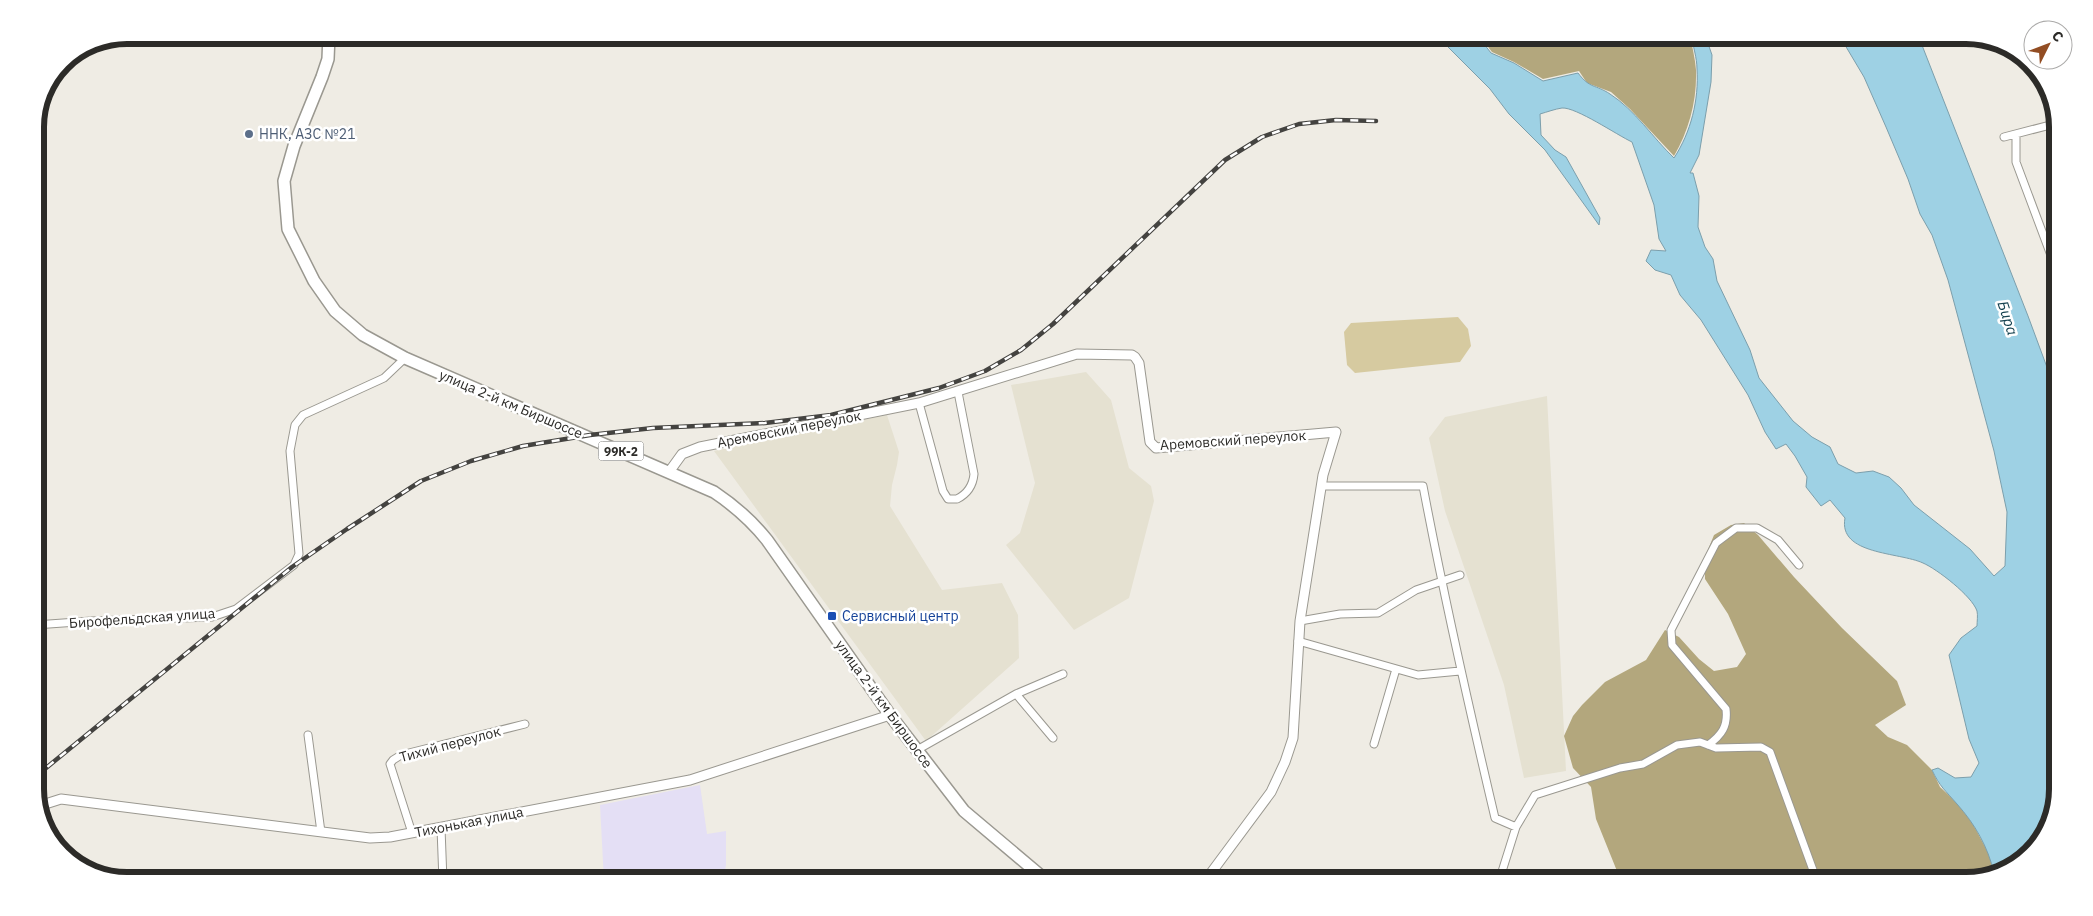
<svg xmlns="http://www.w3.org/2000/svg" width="2093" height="916" font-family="'IBM Plex Sans',sans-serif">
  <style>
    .built { fill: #e5e1d1 }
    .medical { fill: #e4dff5 }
    .green { fill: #d6caa0 }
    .forest { fill: #b3a77d }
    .water { fill: #9ed1e4; stroke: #7c9fac }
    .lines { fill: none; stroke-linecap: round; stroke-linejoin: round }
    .minor-casing { stroke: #9a9890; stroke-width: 9 }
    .tertiary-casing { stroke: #9a9890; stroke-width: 11 }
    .primary-casing { stroke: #9a9890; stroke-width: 14 }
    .minor { stroke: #fff; stroke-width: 7 }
    .tertiary { stroke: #fff; stroke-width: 9 }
    .primary { stroke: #fff; stroke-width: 11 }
    .rail-casing { stroke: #444340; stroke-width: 4.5 }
    .rail { stroke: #fff; stroke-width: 2.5; stroke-dasharray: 8; stroke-linecap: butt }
    .service-dot { fill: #5c6f8a; stroke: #fff; stroke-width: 2 }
    .transit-dot { fill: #1a4fb4; stroke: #fff; stroke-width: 2 }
    .labels { text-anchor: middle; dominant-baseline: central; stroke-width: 5; stroke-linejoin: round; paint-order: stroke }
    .shield { fill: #fff; stroke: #6b6b68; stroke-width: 1 }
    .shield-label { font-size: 12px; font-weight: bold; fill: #2c2b28 }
    .service-label { font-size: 14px; fill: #4e5e75; stroke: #fff; text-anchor: start }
    .street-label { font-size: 14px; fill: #2c2b28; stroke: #fff }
    .transit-label { font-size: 14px; fill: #164399; stroke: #fff; text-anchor: start }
    .water-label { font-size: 15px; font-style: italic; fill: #154250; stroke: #fff }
    .rim { fill: none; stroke: #2c2b28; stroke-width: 6 }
  </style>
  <rect width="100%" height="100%" fill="#efece4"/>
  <path class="built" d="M1086,372L1111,400L1129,468L1151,486L1154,501L1129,598L1074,630L1006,545L1020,533L1035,483L1011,385Z
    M1547,396L1566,771L1524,778L1504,685L1445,511L1429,438L1445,417Z
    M887,415L899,452L897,465L892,485L890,506L942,590L1002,583L1018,615L1019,658L926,741L714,451Z"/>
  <path class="medical" d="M700,785L707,834L726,831V865L723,881H604L600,805Z"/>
  <path class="green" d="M1458,317L1468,329L1471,346L1460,362L1355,373L1347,365L1344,332L1351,323Z"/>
  <path class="forest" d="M1479,35H1690C1692,46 1695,58 1696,70C1697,101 1689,130 1674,156L1630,109L1611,92L1587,83L1579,71L1543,79L1514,62L1492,52Z
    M1744,523L1758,535L1794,577L1842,628L1897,681L1906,705L1875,725L1888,737L1907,745L1932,770L1940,787L1958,804L1973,824L1990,856L1994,873L1967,881H1621L1596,819L1591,787L1573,768L1564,736L1573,716L1582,705L1605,682L1646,660L1665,630L1679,637L1699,659L1714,671L1737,667L1746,654L1728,614L1705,579V557L1714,535L1731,525Z"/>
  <path class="water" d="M1436,35H1477L1491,53L1514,63L1543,81L1578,73C1590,89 1595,84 1610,94C1635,110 1653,138 1674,158C1691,132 1699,100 1697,69C1697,58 1693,46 1691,35H1705L1712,55L1711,82L1699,155L1690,173H1693L1699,196L1698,227L1705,247L1713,259L1717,281L1750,350L1759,378L1793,421L1812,437L1830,447L1838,464L1856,473L1873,471L1889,477L1901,488L1914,505L1970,549L1994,576L2005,566L2007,512L1994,451L1948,280L1932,235L1920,214L1908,179L1886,127L1864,77L1839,35H1918L2028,316L2058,397V789L2051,824L2018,865L1994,873C1988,847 1975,824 1957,804C1945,790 1940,787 1932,770L1938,768L1955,778L1971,777L1979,763L1969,739L1949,655L1961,638L1977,626C1977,622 1978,615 1977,611C1972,596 1937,569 1923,563C1899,552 1838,555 1845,518L1830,500L1821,506L1806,487L1807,477L1795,456L1786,444L1776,449L1765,432L1748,395L1701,320L1680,295L1671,275L1655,270L1646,261L1651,250L1666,251L1659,239L1654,205L1632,142C1617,135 1576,107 1562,108C1555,109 1547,112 1540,114L1541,135L1555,150L1566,157L1600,218L1599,225L1545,150L1509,114L1490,89Z"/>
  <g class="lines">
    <g class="minor-casing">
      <path id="minor" d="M2016,134V162L2058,274
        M2004,137L2058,123
        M919,403L943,491L948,499H957C967,494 973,485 974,474L958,392
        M1321,486H1423C1444,597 1469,708 1495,818L1516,827
        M1300,621L1340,614L1378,613L1416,590L1460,575
        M35,625L91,621L212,617L236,609L294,565L299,554L290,451L295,425L303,415L384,378L405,358
        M1298,641L1418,675L1460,671
        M1016,694L1063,674
        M308,735L321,832
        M1374,744L1396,669
        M1708,745C1722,735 1728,726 1726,709L1672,645L1671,630L1716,543L1736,528H1757L1778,540L1799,565
        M917,750L1016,694L1053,738
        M441,828L443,881
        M412,833L390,764L393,760L401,755L525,724
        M1499,881L1516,827L1535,795L1620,768L1643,764L1677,745L1700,742L1716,748L1761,747L1770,752L1817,881"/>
    </g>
    <g class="tertiary-casing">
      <path id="tertiary" d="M669,472L682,454L700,447L919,403L1077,354L1132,355L1135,357L1139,363L1150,442L1156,448L1336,432L1323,475L1300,621L1293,738L1285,762L1271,792L1205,881
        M39,806L61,799L370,838L390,837L690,780L890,715"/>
    </g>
    <g class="primary-casing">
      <path id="primary" d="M329,35L328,59L322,77L294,146L284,181L288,229L314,281L335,311L363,335L405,358L714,492C735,506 751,520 767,540L890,715L964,811L1047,881"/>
    </g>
    <use href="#minor" class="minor"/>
    <use href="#tertiary" class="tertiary"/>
    <use href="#primary" class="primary"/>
    <g class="rail-casing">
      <path id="rail" d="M35,777L292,567L347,529L421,481L471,461L523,446L590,435L653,428L765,423L831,415L939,388L985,371L1021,350L1053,324L1225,160L1262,137L1299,124L1336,120L1376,121"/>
    </g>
    <use href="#rail" class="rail"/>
  </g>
  <circle class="service-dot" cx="249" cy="134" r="5"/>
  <rect class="transit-dot" x="827" y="611" width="10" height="10" rx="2.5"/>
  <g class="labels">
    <rect class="shield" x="598.5" y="441.5" width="45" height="19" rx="4"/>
    <g class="shield-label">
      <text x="621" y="451">99К-2</text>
    </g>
    <g class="service-label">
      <text x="259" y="134">ННК, АЗС №21</text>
    </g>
    <g class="street-label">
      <text transform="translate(511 404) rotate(23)">улица 2-й км Биршоссе</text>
      <text transform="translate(789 429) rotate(-11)">Аремовский переулок</text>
      <text transform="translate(1233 440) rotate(-4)">Аремовский переулок</text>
      <text transform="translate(142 618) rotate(-4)">Бирофельдская улица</text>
      <text transform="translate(884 704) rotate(54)">улица 2-й км Биршоссе</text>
      <text transform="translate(450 744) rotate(-15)">Тихий переулок</text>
      <text transform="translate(469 822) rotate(-11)">Тихонькая улица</text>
    </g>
    <g class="transit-label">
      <text x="842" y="616">Сервисный центр</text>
    </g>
    <g class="water-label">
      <text transform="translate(2008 318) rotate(72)">Бира</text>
    </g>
  </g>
  <path d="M0 0H2093V916H0ZM127 44H1966A83 83 0 0 1 2049 127V789A83 83 0 0 1 1966 872H127A83 83 0 0 1 44 789V127A83 83 0 0 1 127 44Z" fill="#fff" fill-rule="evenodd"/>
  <path class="rim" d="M127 44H1966A83 83 0 0 1 2049 127V789A83 83 0 0 1 1966 872H127A83 83 0 0 1 44 789V127A83 83 0 0 1 127 44Z"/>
  <g transform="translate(2048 45) rotate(48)"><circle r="24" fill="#ffffff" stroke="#abaaa9"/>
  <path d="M0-4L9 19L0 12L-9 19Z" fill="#924d23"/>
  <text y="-8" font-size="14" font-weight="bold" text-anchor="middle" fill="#2c2b28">С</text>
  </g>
</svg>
